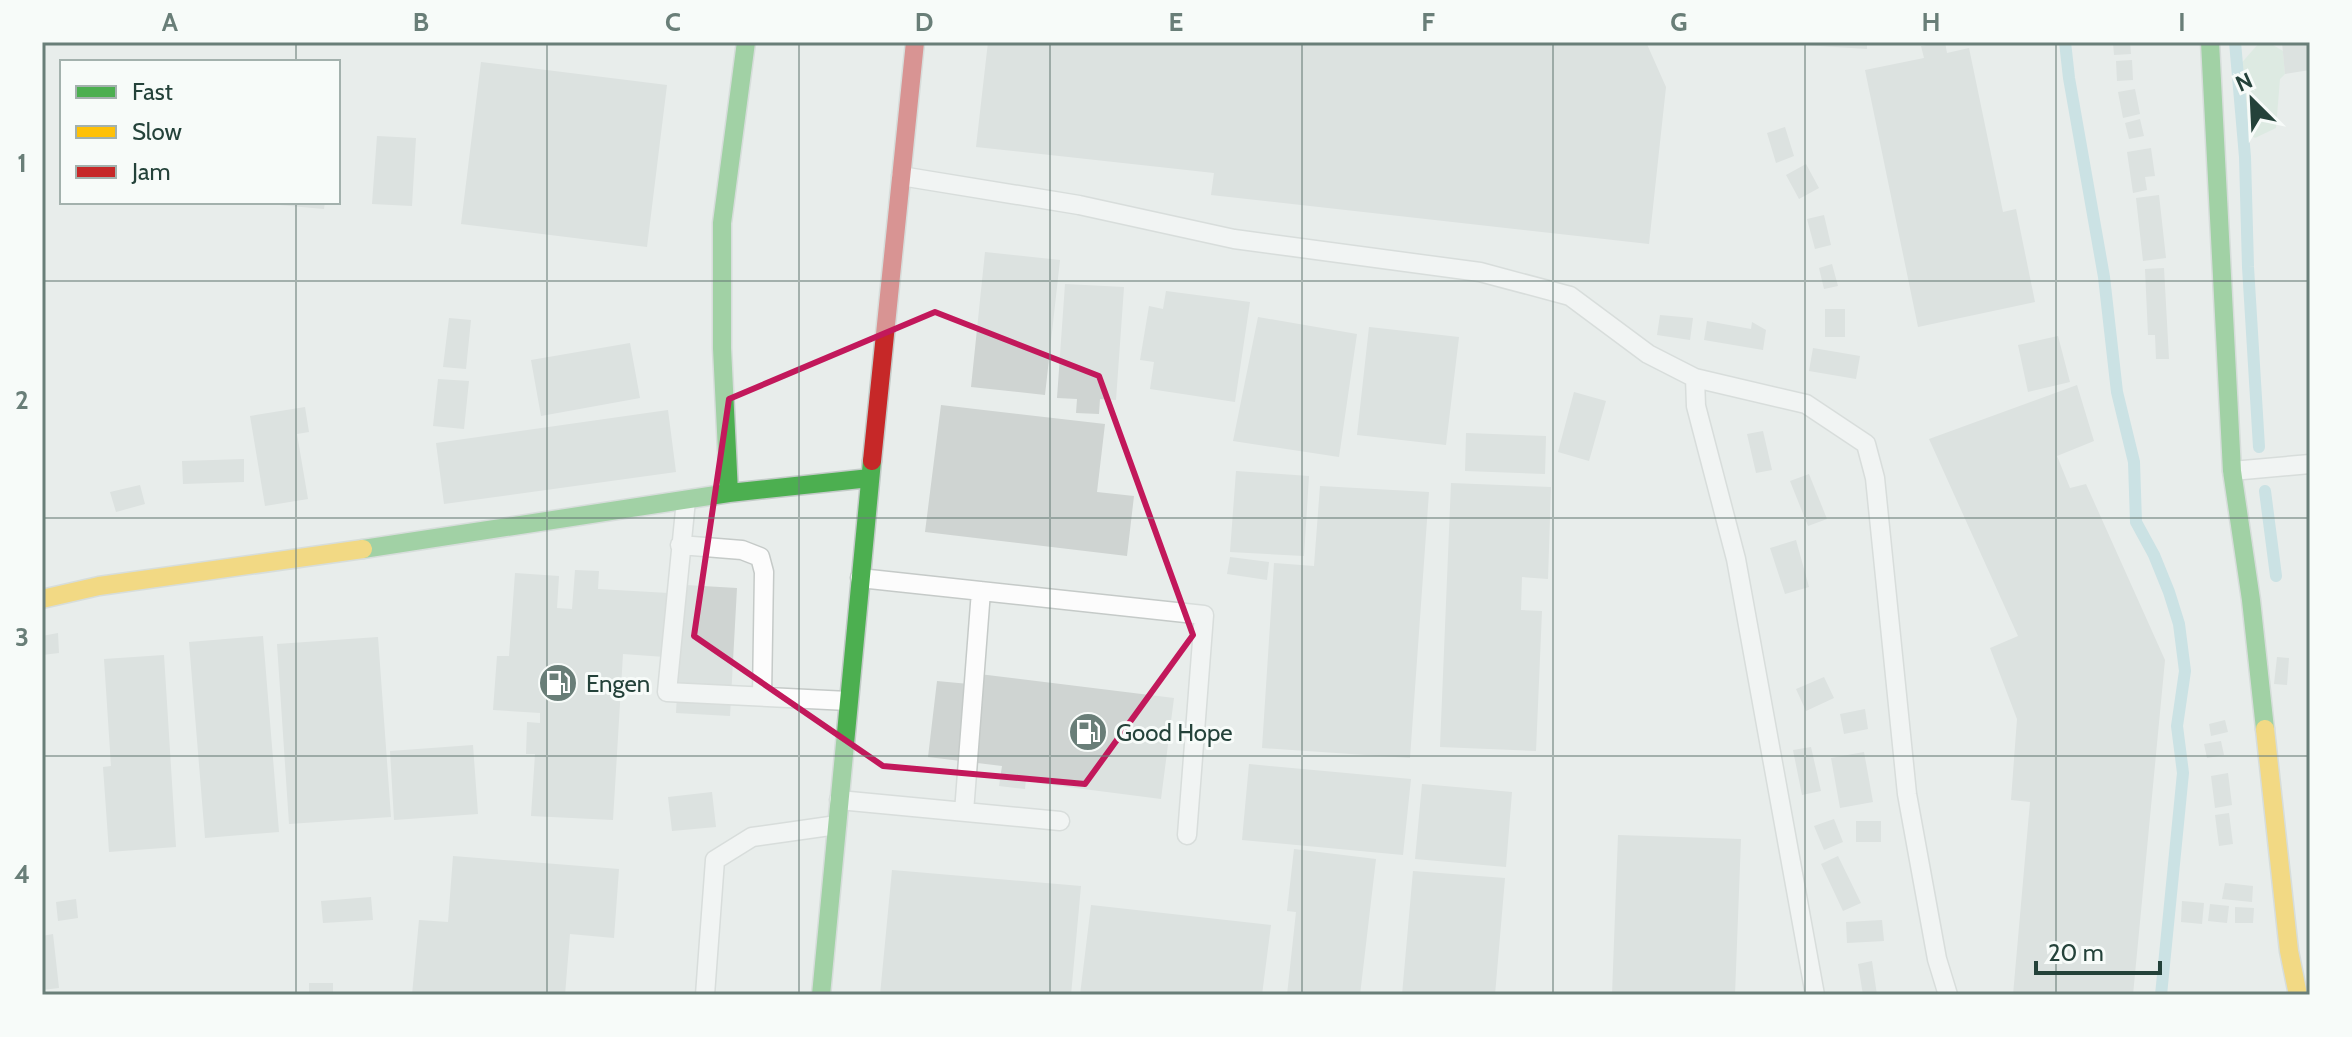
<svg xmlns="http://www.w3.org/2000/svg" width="2352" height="1037" font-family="Cabin,sans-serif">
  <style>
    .green { fill: #d1e6d8 }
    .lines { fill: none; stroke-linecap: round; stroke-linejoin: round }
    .stream { stroke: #a9d4db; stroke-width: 12 }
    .building { fill: #cfd4d2 }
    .lane-casing { stroke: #c5cac8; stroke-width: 21 }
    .fast-casing { stroke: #c3cbc8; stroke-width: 21 }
    .slow-casing { stroke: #c3cbc8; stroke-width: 21 }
    .jam-casing { stroke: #c3cbc8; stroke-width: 21 }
    .lane { stroke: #fcfcfc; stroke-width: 18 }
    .fast { stroke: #4caf50; stroke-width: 18 }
    .slow { stroke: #ffc107; stroke-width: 18 }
    .jam { stroke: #c62828; stroke-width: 18 }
    .marked { fill: none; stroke: #c2185b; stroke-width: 6; stroke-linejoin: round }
    .grid { fill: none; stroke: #697e78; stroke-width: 2; stroke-opacity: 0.55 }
    .labels { text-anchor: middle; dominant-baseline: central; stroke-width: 6; stroke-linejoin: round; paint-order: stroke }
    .poi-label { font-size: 24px; fill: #24423a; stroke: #f7fbf9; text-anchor: start }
    .neatline { fill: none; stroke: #697e78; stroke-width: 3 }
    .grid-label { font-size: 26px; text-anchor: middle; font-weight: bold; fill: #697e78 }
  </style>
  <rect width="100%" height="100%" fill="#e8edeb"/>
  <path class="green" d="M2260,42H2268L2283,51L2285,74L2280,79L2276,128L2255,138L2243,130L2237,68Z"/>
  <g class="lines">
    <path class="stream" d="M2065,42L2069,78L2104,277L2117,392L2134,462L2136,522L2154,555L2169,592L2179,624L2185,671L2177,726L2183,773L2161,995
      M2235,42L2245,157L2248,267L2259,447
      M2265,491L2276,576"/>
  </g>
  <path class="building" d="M988,42H1646L1666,87L1649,244L1211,195L1214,173L976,147Z
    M1789,42H1867V49L1789,44Z
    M1945,42L1947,53L1969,48L2003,212L2016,209L2035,302L1918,327L1865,70L1924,58L1921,46Z
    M2113,42H2130L2131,54L2114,55Z
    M2282,42H2310V70L2285,74Z
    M2132,60L2133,80L2117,81L2116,61Z
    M481,62L667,85L647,247L461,224Z
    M2135,89L2140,114L2123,118L2118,92Z
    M2140,119L2144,136L2129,139L2125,123Z
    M1785,127L1794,156L1776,163L1767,133Z
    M377,136L416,138L412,206L372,204Z
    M2151,148L2155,176L2145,177L2147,190L2133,193L2127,152Z
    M1806,164L1819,188L1799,199L1786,175Z
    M2159,195L2166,258L2143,261L2136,198Z
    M269,202H325L324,209L268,204Z
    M1824,215L1831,245L1815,249L1807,219Z
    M985,252L1060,260L1045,395L971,387Z
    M1832,264L1838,286L1824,289L1819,268Z
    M2164,268L2169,359H2156L2155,335H2148L2145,269Z
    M1065,284L1124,287L1116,400L1100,399L1099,414L1076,413L1077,399L1057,398Z
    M1166,291L1250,302L1235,402L1150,389L1154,362L1140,360L1149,306L1163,309Z
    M1825,309H1845V337H1825Z
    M1660,315L1693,318L1690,340L1657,335Z
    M1258,317L1357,334L1339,457L1233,441Z
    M449,318L471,320L466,369L443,367Z
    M1707,321L1751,329L1752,322L1766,330L1763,350L1704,340Z
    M1369,327L1459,337L1446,445L1357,435Z
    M2058,336L2070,382L2028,392L2018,345Z
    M630,343L640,398L541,416L531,360Z
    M1813,348L1860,356L1856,379L1809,371Z
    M438,379L469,381L464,429L433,426Z
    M2077,385L2094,441L2057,456L2070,488L2086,484L2165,660L2133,995H2013L2030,802L2011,800L2017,719L1990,648L2018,636L1929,439Z
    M1574,392L1606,401L1589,461L1558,452Z
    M941,405L1105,424L1097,492L1134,496L1127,556L925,532Z
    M305,407L309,432L297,434L308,499L265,506L250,416Z
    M668,410L676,472L444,504L436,443Z
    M1763,431L1772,470L1756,473L1747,434Z
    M1466,433L1546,436L1545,474L1465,471Z
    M244,459V482L183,484L182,461Z
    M1236,471L1309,476L1304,556L1230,552Z
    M1809,474L1827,519L1808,526L1790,481Z
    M1451,483L1551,487L1548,579L1522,577L1521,610L1542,611L1536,751L1440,747Z
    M140,485L145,504L116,512L110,492Z
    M1320,486L1429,492L1410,758L1262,748L1274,563L1314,566Z
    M1796,540L1809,587L1785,594L1770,548Z
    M1230,557L1269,562L1267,580L1227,574Z
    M575,570L599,571L598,589L686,594V585L737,588L730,716L676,713L679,658L623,654L613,820L531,816L535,754H526L527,722L540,723V713L493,710L497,656H509L515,573L559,576L557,608L572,609Z
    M58,633L59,653L42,655V636Z
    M263,636L279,832L205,838L189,642Z
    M378,637L391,817L289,824L277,644Z
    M164,655L176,847L109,852L103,767L111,766L104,659Z
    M2277,657L2289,658L2287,685L2274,684Z
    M971,673L1174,698L1161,799L1037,783V780L1026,779L1025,789L999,786L1002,766L928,757L937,681L969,684Z
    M1824,677L1834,698L1806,711L1796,689Z
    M1865,709L1868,729L1844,734L1840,714Z
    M2225,720L2228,732L2211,736L2209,724Z
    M2221,741L2224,755L2207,758L2204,744Z
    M473,745L478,814L394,820L390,751Z
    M1811,747L1821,791L1802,795L1793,750Z
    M1864,752L1873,802L1840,808L1831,758Z
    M1249,764L1411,779L1403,855L1242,840Z
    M2228,773L2232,805L2215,808L2211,776Z
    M1422,784L1512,792L1506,867L1415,859Z
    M712,792L716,827L672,831L668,797Z
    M2229,813L2233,844L2219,846L2215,815Z
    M1834,819L1843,842L1824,850L1814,826Z
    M1856,821H1881V842H1856Z
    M1618,835L1741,839L1735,995H1612Z
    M1294,849L1376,859L1360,995H1287L1296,912L1287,911Z
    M453,856L619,869L614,938L570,934L565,995H412L419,920L448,922Z
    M1838,856L1861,903L1843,911L1821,864Z
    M892,870L1081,886L1071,995H880Z
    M1413,871L1505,878L1495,995H1402Z
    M2225,883L2253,886L2252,902L2222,899Z
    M371,897L373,920L323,923L321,901Z
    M76,899L78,918L58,921L56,902Z
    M2182,901L2204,903L2202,924L2181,922Z
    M2210,904L2229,906L2227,923L2208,921Z
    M1091,905L1271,925L1262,995H1080Z
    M2235,907L2254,908L2253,923H2235Z
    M1882,920L1884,941L1847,943L1846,922Z
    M53,934L59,988L42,990V936Z
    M1872,961L1877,995H1863L1858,964Z
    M309,983H333V995H309Z"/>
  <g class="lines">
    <g class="lane-casing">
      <path id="lane" d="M901,176L1079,205L1234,239L1480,272L1570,296L1648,354L1695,378L1806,404L1866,444L1875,478L1907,794L1937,959L1948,995
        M1695,378L1696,406L1736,559L1815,995
        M2232,471L2310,464
        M686,500L667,692L848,701
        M680,545L742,550L760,557L764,572L762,696
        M860,578L1204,615L1187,835
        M839,800L1060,821
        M964,812L981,591
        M705,995L715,860L752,837L837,825"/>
    </g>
    <g class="fast-casing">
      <path id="fast" d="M2210,42L2232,471L2251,600L2265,729
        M729,493L722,348V223L746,42
        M363,549L729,493L870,478
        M821,995L872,461"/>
    </g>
    <g class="slow-casing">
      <path id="slow" d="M42,599L99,586L363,549
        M2265,729L2289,951L2298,995"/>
    </g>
    <g class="jam-casing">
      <path id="jam" d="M872,461L915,42"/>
    </g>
    <use href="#lane" class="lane"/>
    <use href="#fast" class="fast"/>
    <use href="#slow" class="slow"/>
    <use href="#jam" class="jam"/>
  </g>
  <path d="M0 0H2352V1037H0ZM935,312L1099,376L1193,635L1085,784L883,766L694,636L729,399Z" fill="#e8edeb" fill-opacity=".55" fill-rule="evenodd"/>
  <path class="marked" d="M935,312L1099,376L1193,635L1085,784L883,766L694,636L729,399Z"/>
  <path class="grid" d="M296,42V62M547,42V995M799,42V995M1050,42V995M1302,42V995M1553,42V995M1805,42V995M2056,42V995M296,202V995M42,281H2310M42,518H2310M42,756H2310"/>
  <defs>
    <g id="fuel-disc" transform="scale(2)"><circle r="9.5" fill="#697e78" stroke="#f7fbf9"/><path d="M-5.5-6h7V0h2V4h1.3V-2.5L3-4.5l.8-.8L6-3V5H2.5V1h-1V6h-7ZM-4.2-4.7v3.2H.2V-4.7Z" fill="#fff"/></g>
  </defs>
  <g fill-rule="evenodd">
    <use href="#fuel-disc" x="558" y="683"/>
    <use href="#fuel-disc" x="1088" y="732"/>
  </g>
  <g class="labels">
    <g class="poi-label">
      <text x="586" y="683">Engen</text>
      <text x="1116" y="732">Good Hope</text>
    </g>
  </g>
  <rect width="2352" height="1037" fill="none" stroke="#f7fbf9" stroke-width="88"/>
  <rect x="60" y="60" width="280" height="144" fill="#f7fbf9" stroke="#a3b1ad" stroke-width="2"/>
  <rect x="76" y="86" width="40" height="12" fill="#4caf50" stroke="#a3b1ad" stroke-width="2"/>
  <text x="132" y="100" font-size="24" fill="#24423a">Fast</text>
  <rect x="76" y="126" width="40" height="12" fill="#ffc107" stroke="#a3b1ad" stroke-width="2"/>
  <text x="132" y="140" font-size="24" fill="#24423a">Slow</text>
  <rect x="76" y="166" width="40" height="12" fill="#c62828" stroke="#a3b1ad" stroke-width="2"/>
  <text x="132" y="180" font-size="24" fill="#24423a">Jam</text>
  <g transform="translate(2252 100) rotate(336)" stroke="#f7fbf9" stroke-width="6" paint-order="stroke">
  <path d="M0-6L14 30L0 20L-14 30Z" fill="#24423a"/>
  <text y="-12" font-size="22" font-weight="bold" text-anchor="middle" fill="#24423a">N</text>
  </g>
  <path d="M2036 961v12h124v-12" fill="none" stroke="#24423a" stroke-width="4"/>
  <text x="2048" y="961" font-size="24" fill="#24423a" stroke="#f7fbf9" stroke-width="6" paint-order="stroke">20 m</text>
  <rect x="44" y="44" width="2264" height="949" class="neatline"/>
  <g class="grid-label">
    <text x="170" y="31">A</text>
    <text x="421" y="31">B</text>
    <text x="673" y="31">C</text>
    <text x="924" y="31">D</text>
    <text x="1176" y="31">E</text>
    <text x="1428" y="31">F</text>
    <text x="1679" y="31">G</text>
    <text x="1931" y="31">H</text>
    <text x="2182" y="31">I</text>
    <text x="22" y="172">1</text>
    <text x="22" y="409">2</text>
    <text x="22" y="646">3</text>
    <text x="22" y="883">4</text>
  </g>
</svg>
